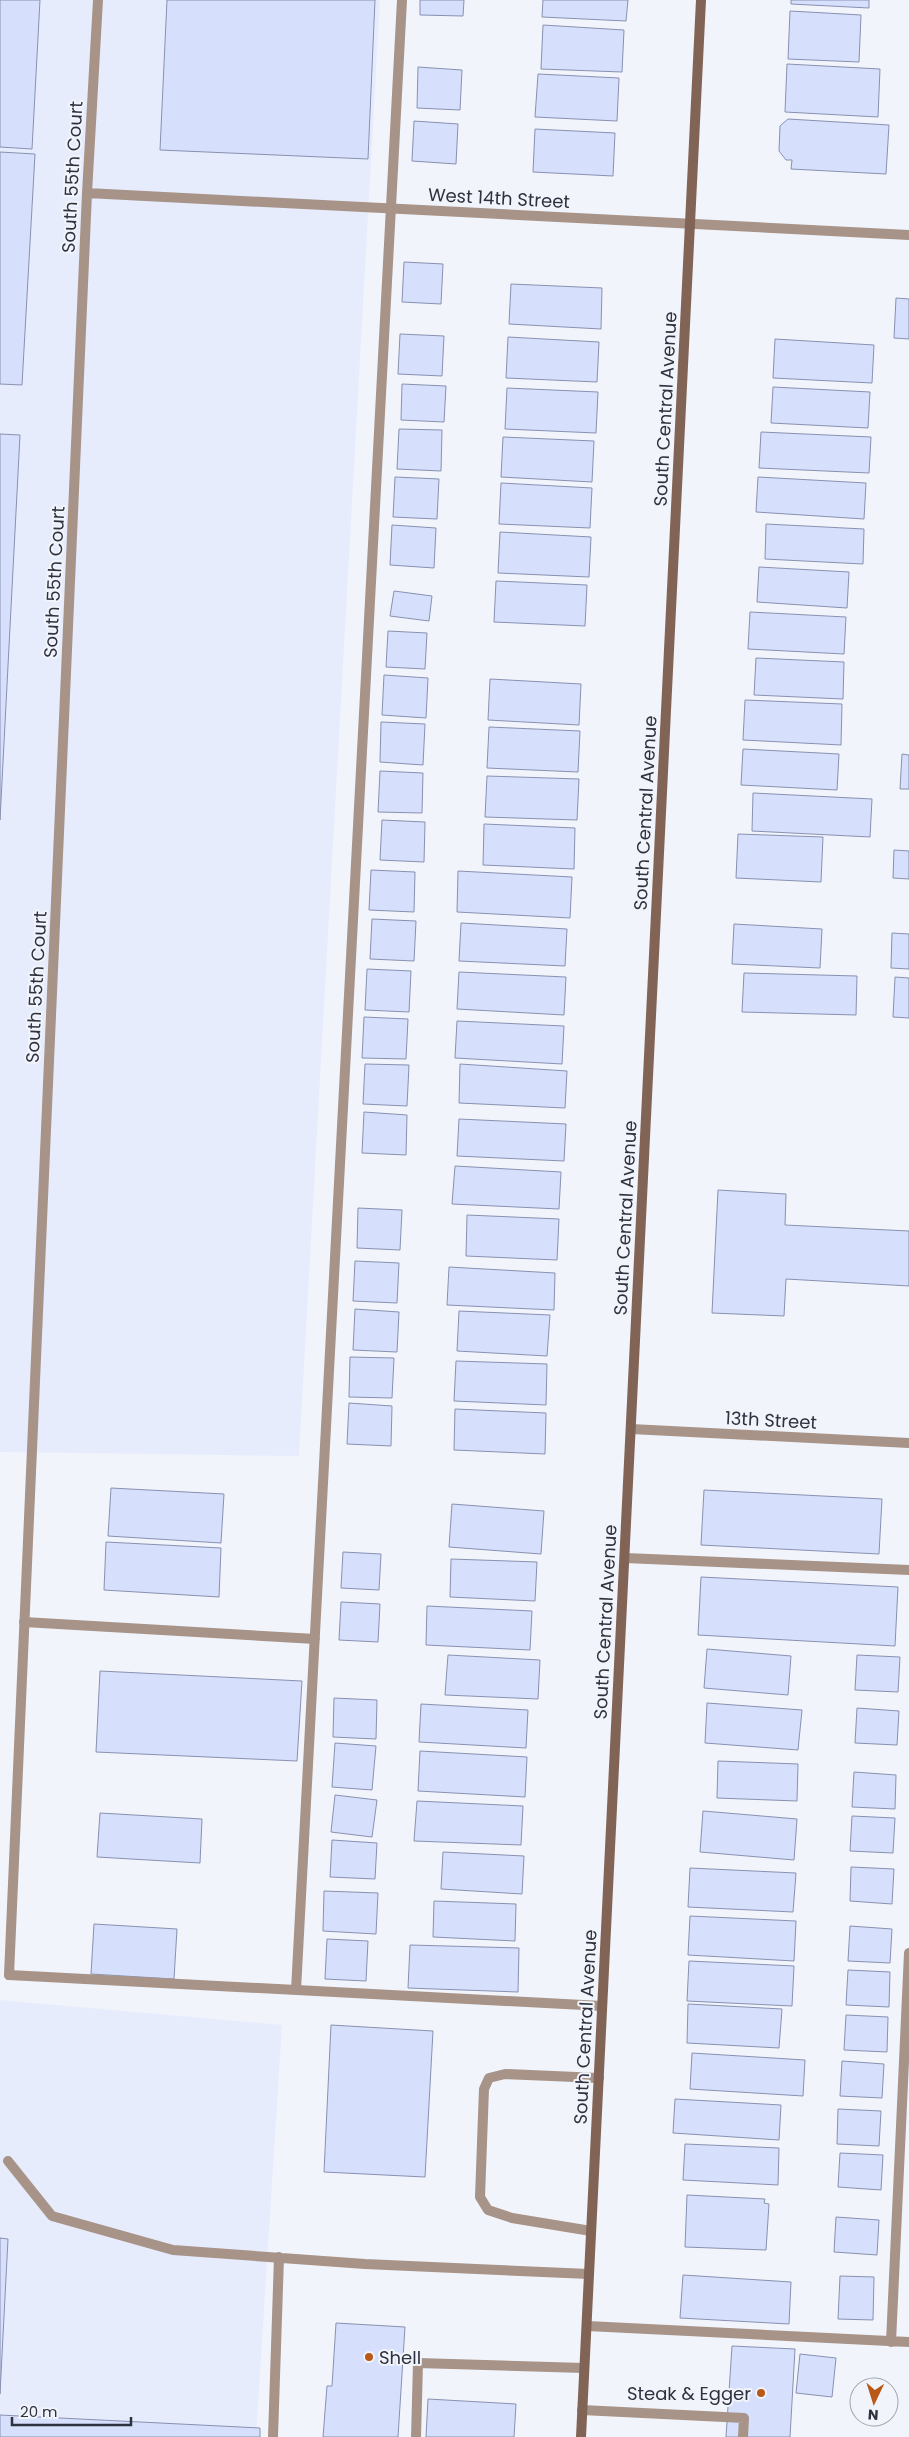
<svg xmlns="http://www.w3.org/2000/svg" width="909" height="2437" font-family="Poppins,sans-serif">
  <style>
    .built { fill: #e7ecfd }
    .building { fill: #d6dffb; stroke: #8891b1 }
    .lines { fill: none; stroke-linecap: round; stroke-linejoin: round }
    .lane { stroke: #a79388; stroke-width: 10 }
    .street { stroke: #a79388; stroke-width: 10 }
    .secondary { stroke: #816455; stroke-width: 10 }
    .poi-dot { fill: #b95918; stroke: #f2f4fb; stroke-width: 2 }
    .labels { text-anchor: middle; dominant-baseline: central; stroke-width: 4; stroke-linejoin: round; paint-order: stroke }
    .street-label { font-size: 18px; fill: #2e323f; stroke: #f2f4fb }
    .poi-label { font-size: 18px; fill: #2e323f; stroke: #f2f4fb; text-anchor: start }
  </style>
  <rect width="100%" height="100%" fill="#f2f4fb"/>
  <path class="built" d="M0,0H380L299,1456L0,1452Z
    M0,2000L282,2025L256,2437H0Z"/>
  <path class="building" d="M0,0H40L32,149L0,147Z
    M167,0H375L368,159L160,150Z
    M420,0H464L463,16L420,15Z
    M543,0H628L626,21L542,17Z
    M791,0H869V8L791,4Z
    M790,11L861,15L859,62L788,59Z
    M543,25L624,30L622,72L541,69Z
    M787,64L880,69L878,117L785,112Z
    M418,67L462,70L460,110L417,108Z
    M538,74L619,78L617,121L535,117Z
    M788,119L889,125L886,174L791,169L792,160H786L779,151L780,126Z
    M414,121L458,124L456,164L412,161Z
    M535,129L615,133L613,176L533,172Z
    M0,152L35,154L22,385L0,384Z
    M404,262L443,264L441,304L402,302Z
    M511,284L602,288L601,329L509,324Z
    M896,298L909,299V339L894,338Z
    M400,334L444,336L442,376L398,374Z
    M508,337L599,342L597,382L506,378Z
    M775,339L874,345L872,383L773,378Z
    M402,384L446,386L444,422L401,420Z
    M773,387L870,392L868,428L771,423Z
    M507,388L598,392L596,433L505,429Z
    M399,429L442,430L441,471L397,469Z
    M761,432L871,437L869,473L759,468Z
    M0,434L20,435L0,820Z
    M503,437L594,441L592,482L501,477Z
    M395,477L439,479L437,519L393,517Z
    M758,477L866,483L864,519L756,512Z
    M501,483L592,488L590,528L499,524Z
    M766,524L864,529L863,564L765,559Z
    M392,525L436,528L434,568L390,565Z
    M500,532L591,537L589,577L498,573Z
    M759,567L849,572L847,608L757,602Z
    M496,581L587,585L585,626L494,622Z
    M394,591L432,596L429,621L390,616Z
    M750,612L846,617L844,654L748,649Z
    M388,631L427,633L425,669L386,667Z
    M756,658L844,662L843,699L754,695Z
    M384,675L428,678L426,718L382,715Z
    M490,679L581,684L579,725L488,720Z
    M745,700L842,704L841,745L743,740Z
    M381,722L425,724L423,765L380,762Z
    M489,727L580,731L578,772L487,768Z
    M743,749L839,754L837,790L741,785Z
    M902,754L909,755V789H900Z
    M380,771L423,773L422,813L378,812Z
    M487,776L579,779L577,820L485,817Z
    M753,793L872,799L870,837L752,831Z
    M382,820L425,822L424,862L380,860Z
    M484,824L575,828L574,869L483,865Z
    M738,834L823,837L821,882L736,878Z
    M894,850L909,851V879L893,878Z
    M371,870L415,872L414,912L369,910Z
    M458,871L572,877L570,918L457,912Z
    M372,919L416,921L414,961L370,959Z
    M461,923L567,929L565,966L459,961Z
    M734,924L822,929L820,968L732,964Z
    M892,933L909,934V969L891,968Z
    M367,969L411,971L409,1012L365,1010Z
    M459,972L566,977L564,1015L457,1009Z
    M744,973L857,976L856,1015L742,1012Z
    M895,977L909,978V1018L893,1017Z
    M364,1017L408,1019L406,1059L362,1058Z
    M457,1021L564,1026L562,1064L455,1058Z
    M365,1064L409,1065L407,1106L363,1104Z
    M460,1064L567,1071L565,1108L459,1103Z
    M364,1112L407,1115L406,1155L362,1153Z
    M459,1119L566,1124L564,1161L457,1156Z
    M455,1166L561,1172L559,1209L452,1204Z
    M718,1190L786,1194L785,1225L909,1231V1286L786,1279L784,1316L712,1313Z
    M358,1208L402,1210L400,1250L357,1248Z
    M467,1215L559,1219L557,1260L466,1256Z
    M355,1261L399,1263L397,1303L353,1301Z
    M449,1267L555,1273L554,1310L447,1305Z
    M355,1309L399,1312L397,1352L353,1350Z
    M459,1311L550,1315L547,1356L457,1351Z
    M350,1357L394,1358L392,1398L349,1397Z
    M456,1361L547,1364L546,1405L454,1401Z
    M349,1403L392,1406L391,1446L347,1444Z
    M455,1409L546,1413L545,1454L454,1450Z
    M111,1488L224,1494L221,1543L108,1536Z
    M704,1490L882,1499L879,1554L701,1545Z
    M452,1504L544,1511L541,1554L449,1547Z
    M106,1542L221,1548L219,1597L104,1590Z
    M343,1552L381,1554L379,1590L341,1588Z
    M451,1559L537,1562L535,1601L450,1597Z
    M701,1577L898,1587L895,1646L698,1635Z
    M341,1602L380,1604L378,1642L339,1640Z
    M427,1606L532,1611L530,1650L426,1645Z
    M707,1649L791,1656L788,1695L704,1688Z
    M448,1655L540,1660L538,1699L445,1695Z
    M857,1655L900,1657L898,1692L855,1690Z
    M100,1671L302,1681L297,1761L96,1752Z
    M334,1698L377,1700L376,1739L333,1737Z
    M707,1703L802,1710L798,1750L705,1743Z
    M421,1704L528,1710L526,1748L419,1742Z
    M857,1708L899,1711L897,1745L855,1743Z
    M335,1743L376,1746L372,1790L332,1787Z
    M420,1751L527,1757L525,1797L418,1791Z
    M718,1761L798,1764L797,1801L717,1798Z
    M854,1772L896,1775L895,1809L852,1807Z
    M335,1795L377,1800L372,1837L331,1832Z
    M417,1801L523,1806L521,1845L414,1841Z
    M703,1811L797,1819L794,1860L700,1852Z
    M100,1813L202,1819L200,1863L97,1857Z
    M852,1816L895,1818L893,1853L850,1851Z
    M332,1840L377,1843L375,1879L330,1877Z
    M443,1852L524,1856L522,1894L441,1889Z
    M851,1867L894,1869L892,1904L850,1901Z
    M690,1868L796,1873L793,1912L688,1907Z
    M324,1891L378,1893L376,1934L323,1931Z
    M434,1901L516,1904L515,1941L433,1937Z
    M690,1916L796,1921L794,1961L688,1955Z
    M94,1924L177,1929L174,1979L91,1974Z
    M850,1926L892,1929L890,1963L848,1961Z
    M327,1939L368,1941L366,1981L325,1979Z
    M410,1945L519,1948L518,1992L408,1988Z
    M689,1961L794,1966L792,2006L687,2001Z
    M848,1970L890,1972L889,2007L846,2005Z
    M688,2004L782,2009L779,2048L687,2043Z
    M846,2015L888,2017L887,2052L844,2050Z
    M331,2025L433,2031L425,2177L324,2172Z
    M692,2053L805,2060L803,2096L690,2089Z
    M842,2061L884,2064L882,2098L840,2096Z
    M675,2099L781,2105L779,2140L673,2133Z
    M838,2109L881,2111L879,2146L837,2144Z
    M685,2144L779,2148L778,2185L683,2180Z
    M840,2153L883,2155L881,2190L838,2187Z
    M687,2195L765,2199L764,2203L769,2204L766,2250L685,2247Z
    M836,2217L879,2220L877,2255L834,2252Z
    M0,2238L8,2239L0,2394Z
    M683,2275L791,2282L789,2324L680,2318Z
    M840,2276L874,2277L873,2320L838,2319Z
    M336,2323L405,2327L398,2437H323L327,2386H332Z
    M732,2346L795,2349L790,2437H726Z
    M800,2354L836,2358L832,2397L796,2393Z
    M428,2399L516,2404L514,2437H426Z
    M0,2415L260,2428V2437H0Z"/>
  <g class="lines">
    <path class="lane" d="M625,1558L909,1570
      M24,1622L315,1639
      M9,1975L602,2006
      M296,1990L402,0
      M8,2161L52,2216L173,2250L365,2264L589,2274
      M591,2231L512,2218L488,2210L480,2197L484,2089L489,2078L505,2074L599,2078
      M587,2326L909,2342
      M891,2342L909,1953
      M582,2410L744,2418L743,2437
      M273,2437L279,2257
      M416,2437L418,2363L584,2368"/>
    <path class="street" d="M87,193L909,235
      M631,1429L909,1443
      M9,1975L87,193L98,0"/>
    <path class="secondary" d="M581,2437L701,0"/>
  </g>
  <g class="poi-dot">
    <circle cx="369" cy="2357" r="5"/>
    <circle cx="761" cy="2393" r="5"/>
  </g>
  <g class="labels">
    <g class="street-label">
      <text transform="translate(72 177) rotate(-87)">South 55th Court</text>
      <text transform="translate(499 198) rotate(3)">West 14th Street</text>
      <text transform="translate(665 409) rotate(-87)">South Central Avenue</text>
      <text transform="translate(54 582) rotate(-87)">South 55th Court</text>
      <text transform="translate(645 813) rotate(-87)">South Central Avenue</text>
      <text transform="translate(36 987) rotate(-87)">South 55th Court</text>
      <text transform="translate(625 1218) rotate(-87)">South Central Avenue</text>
      <text transform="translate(771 1420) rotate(3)">13th Street</text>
      <text transform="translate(605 1622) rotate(-87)">South Central Avenue</text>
      <text transform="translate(585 2027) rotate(-87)">South Central Avenue</text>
    </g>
    <g class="poi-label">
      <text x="379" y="2357">Shell</text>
      <text x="751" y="2393" text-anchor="end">Steak &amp; Egger</text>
    </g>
  </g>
  <g transform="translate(874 2402) rotate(184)"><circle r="24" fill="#f2f4fb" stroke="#a4a6b0"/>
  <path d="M0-4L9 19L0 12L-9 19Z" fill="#b95918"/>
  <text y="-8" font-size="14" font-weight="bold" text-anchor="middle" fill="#2e323f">N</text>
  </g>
  <path d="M12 2417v8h119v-8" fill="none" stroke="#2e323f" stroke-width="2.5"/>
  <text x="20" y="2417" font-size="15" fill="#2e323f" stroke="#f2f4fb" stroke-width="4" paint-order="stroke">20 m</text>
</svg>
